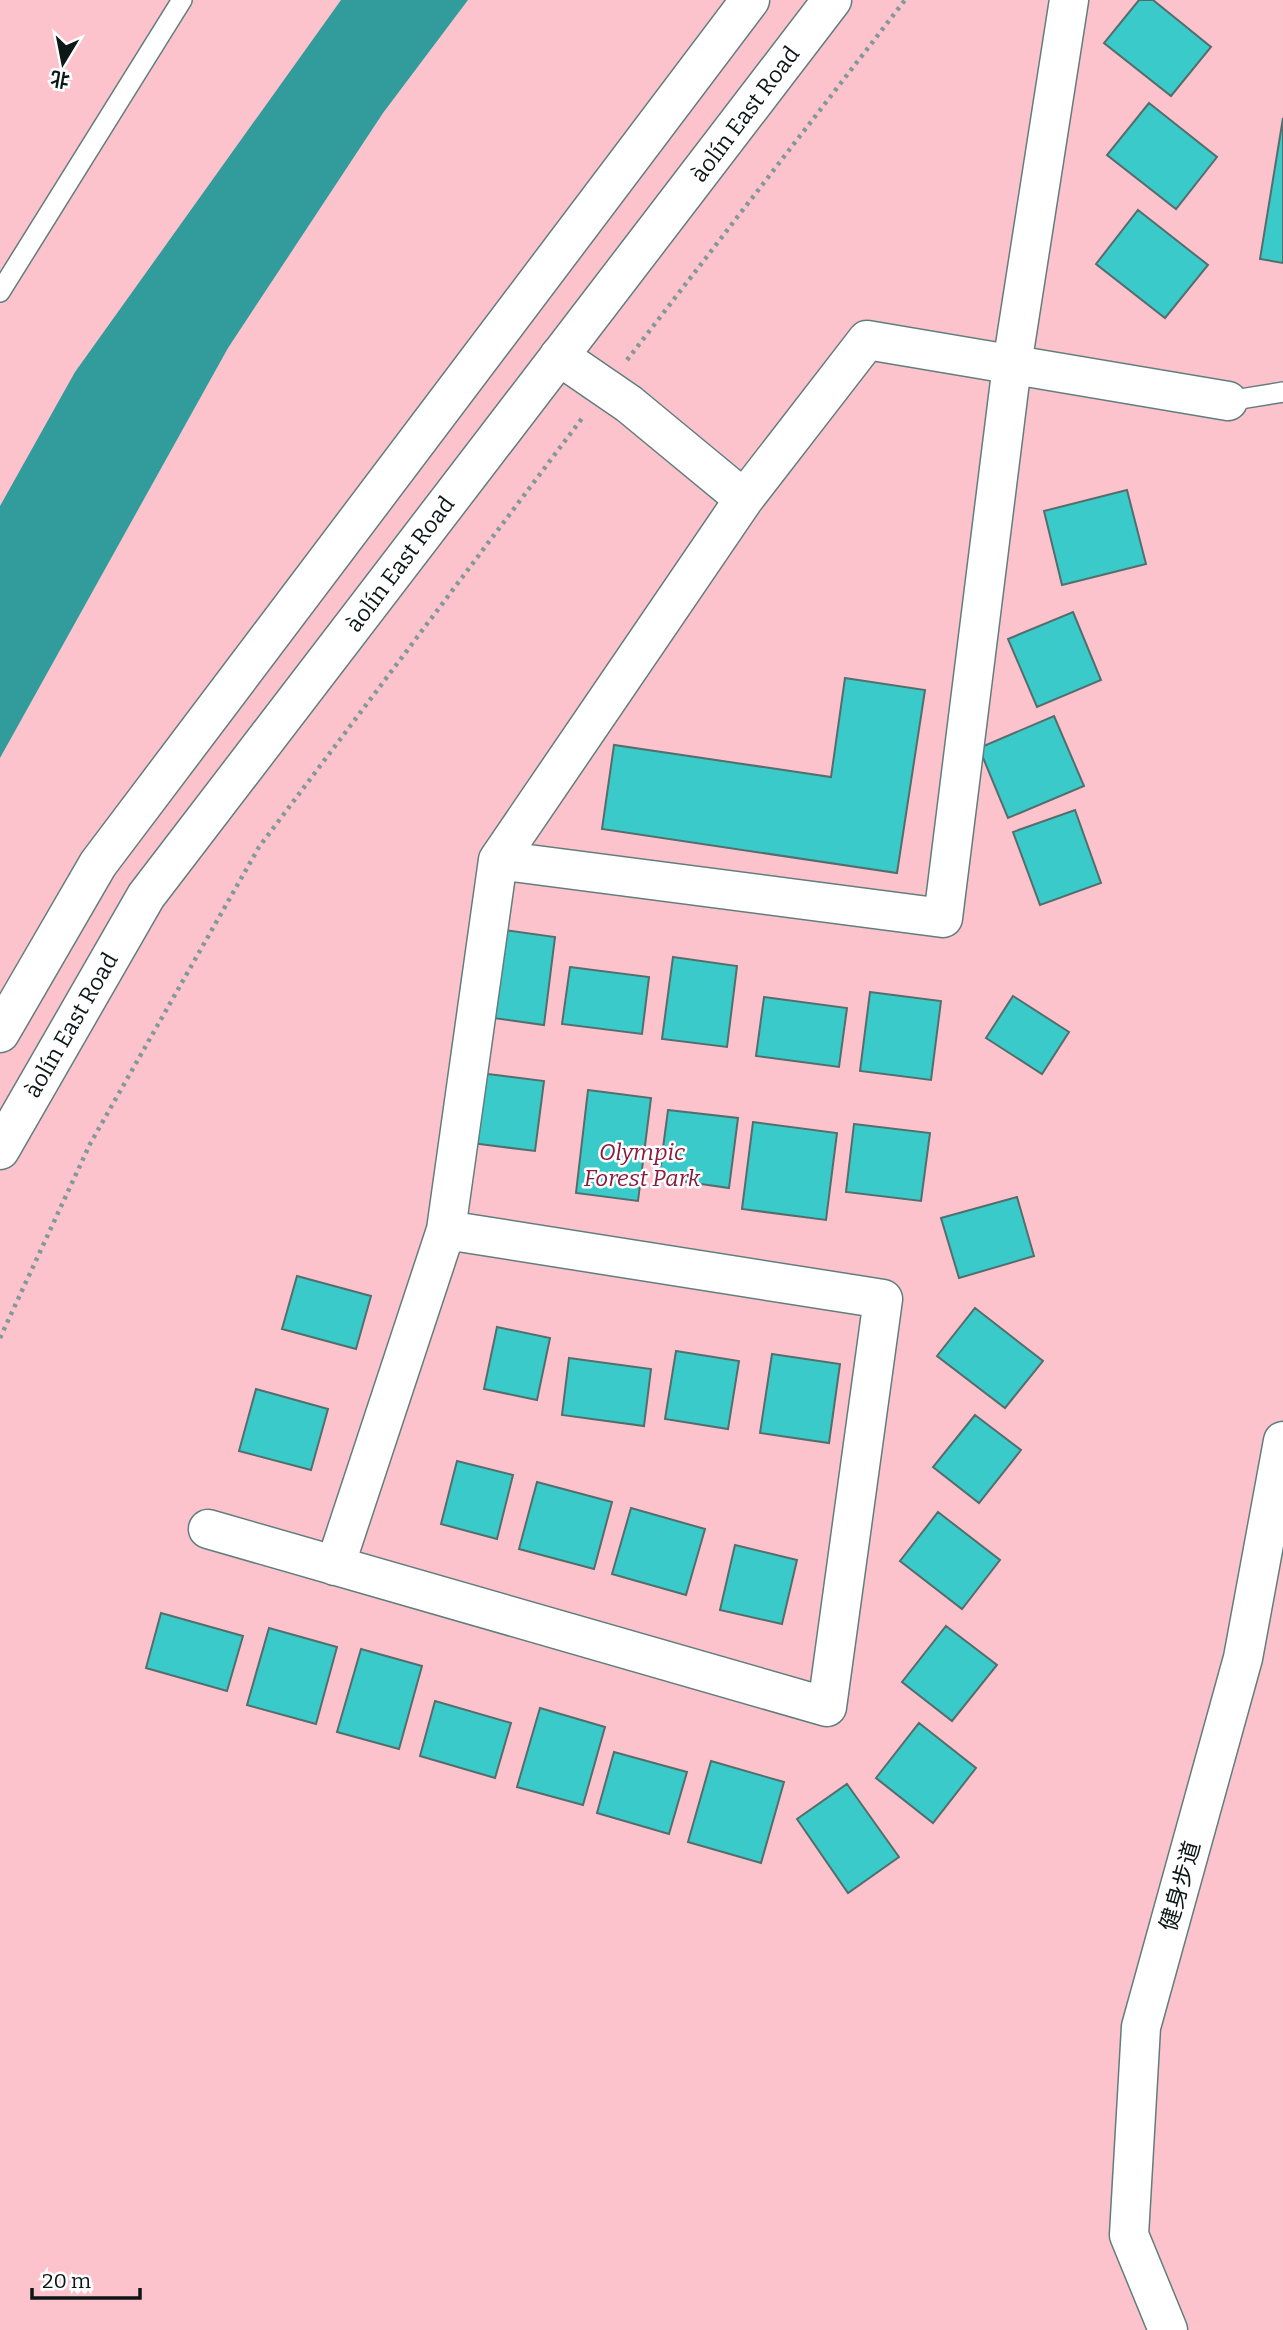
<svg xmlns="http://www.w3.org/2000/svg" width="1283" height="2330" font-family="Bitter,'Noto Sans SC',serif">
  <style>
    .green { fill: #fcc3cc }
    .water { fill: #329c9c }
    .building { fill: #3acac9; stroke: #536e6d; stroke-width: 2 }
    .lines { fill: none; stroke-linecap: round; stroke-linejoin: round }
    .lane-casing { stroke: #627d7d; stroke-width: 22 }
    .street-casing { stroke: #627d7d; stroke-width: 41 }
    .secondary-casing { stroke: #627d7d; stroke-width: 41 }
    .path { stroke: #829998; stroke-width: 4.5; stroke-dasharray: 3.5 5; stroke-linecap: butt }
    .lane { stroke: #fff; stroke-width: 19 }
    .street { stroke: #fff; stroke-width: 38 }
    .secondary { stroke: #fff; stroke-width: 38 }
    .labels { text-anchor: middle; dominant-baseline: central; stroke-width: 5; stroke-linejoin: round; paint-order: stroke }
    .street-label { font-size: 23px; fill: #0c1716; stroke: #fff }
    .park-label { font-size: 23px; font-style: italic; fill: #8b1a3e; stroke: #fff }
  </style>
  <rect width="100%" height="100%" fill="#cdebea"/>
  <path class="green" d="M0,0H1283V2330H0Z"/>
  <path class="water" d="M341,0H468L383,113L228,348L0,758V506L75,372Z"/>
  <path class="building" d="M1139,0H1153L1211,47L1171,96L1104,43Z
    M1149,103L1217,157L1176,209L1107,155Z
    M1283,118V263L1260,259Z
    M1138,210L1208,265L1165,318L1096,264Z
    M1127,490L1146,564L1062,585L1044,511Z
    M1073,612L1101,680L1037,707L1008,639Z
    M845,678L925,690L897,873L602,829L614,745L831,777Z
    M1054,716L1084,786L1008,818L979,748Z
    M1075,810L1101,883L1040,905L1013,832Z
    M504,930L555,937L544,1025L493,1018Z
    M673,957L737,966L727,1047L662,1039Z
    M570,967L649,977L642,1034L562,1024Z
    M870,992L941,1001L931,1080L860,1071Z
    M1013,996L1069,1032L1042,1074L986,1038Z
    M764,997L847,1008L839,1067L756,1056Z
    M480,1073L544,1081L535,1151L471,1143Z
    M588,1090L651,1098L638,1201L576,1193Z
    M668,1110L738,1118L729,1188L659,1178Z
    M753,1122L837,1133L826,1220L742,1209Z
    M854,1124L930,1133L921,1201L846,1192Z
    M1017,1197L1034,1256L959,1278L941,1218Z
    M297,1276L371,1296L356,1349L282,1329Z
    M975,1308L1043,1361L1005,1408L937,1356Z
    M497,1327L550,1338L537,1400L484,1389Z
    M676,1351L739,1361L728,1429L665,1419Z
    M772,1354L840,1364L829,1443L760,1433Z
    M569,1358L651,1369L644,1426L562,1415Z
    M256,1389L328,1409L311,1470L239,1451Z
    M975,1415L1021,1450L979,1503L933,1467Z
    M457,1461L513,1475L497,1539L441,1524Z
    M537,1482L612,1502L594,1569L519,1549Z
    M631,1508L705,1529L686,1595L612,1574Z
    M938,1512L1000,1560L962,1609L900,1561Z
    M735,1545L797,1560L782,1624L720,1610Z
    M161,1613L243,1636L227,1691L146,1668Z
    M946,1626L997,1665L952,1721L902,1682Z
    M269,1628L337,1647L316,1724L247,1705Z
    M361,1649L422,1666L399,1749L337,1732Z
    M435,1701L511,1723L495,1778L420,1756Z
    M540,1708L605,1727L583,1805L517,1787Z
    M919,1723L976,1768L933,1823L876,1778Z
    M614,1752L687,1772L669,1834L597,1813Z
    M711,1761L784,1782L761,1863L688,1842Z
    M847,1784L899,1857L848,1893L797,1819Z"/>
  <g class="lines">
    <g class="lane-casing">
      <path id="lane" d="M0,292L182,0
        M1228,401L1283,392"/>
    </g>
    <g class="street-casing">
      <path id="street" d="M559,356L629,404L744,499L867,340L1228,401
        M498,860L744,499
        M208,1529L827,1707L883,1299L446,1230L498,860L943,918L1012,365L1069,0
        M335,1566L446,1230
        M1168,2330L1129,2235L1141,2027L1243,1658L1283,1441"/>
    </g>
    <g class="secondary-casing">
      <path id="secondary" d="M0,1033L98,864L750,0
        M0,1150L146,896L832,0"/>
    </g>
    <path class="path" d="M627,360L905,0
      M0,1338L90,1144L259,847L583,417"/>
    <use href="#lane" class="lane"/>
    <use href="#street" class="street"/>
    <use href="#secondary" class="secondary"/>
  </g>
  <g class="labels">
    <g class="street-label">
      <text transform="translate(745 114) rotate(-53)">àolín East Road</text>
      <text transform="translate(400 564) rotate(-53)">àolín East Road</text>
      <text transform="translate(71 1025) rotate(-60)">àolín East Road</text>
      <text transform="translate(1180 1886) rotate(-74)">健身步道</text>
    </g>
    <g class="park-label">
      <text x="642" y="1152">Olympic<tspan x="642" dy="26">Forest Park</tspan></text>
    </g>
  </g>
  <g transform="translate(63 63) rotate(190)" stroke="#ffffff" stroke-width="5" paint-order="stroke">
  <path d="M0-5L12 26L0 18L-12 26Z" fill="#0c1716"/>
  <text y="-10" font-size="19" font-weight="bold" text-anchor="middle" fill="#0c1716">北</text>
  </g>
  <path d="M32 2288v10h108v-10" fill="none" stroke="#0c1716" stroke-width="3.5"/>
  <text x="42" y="2288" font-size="21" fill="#0c1716" stroke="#ffffff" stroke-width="5" paint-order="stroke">20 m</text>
</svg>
